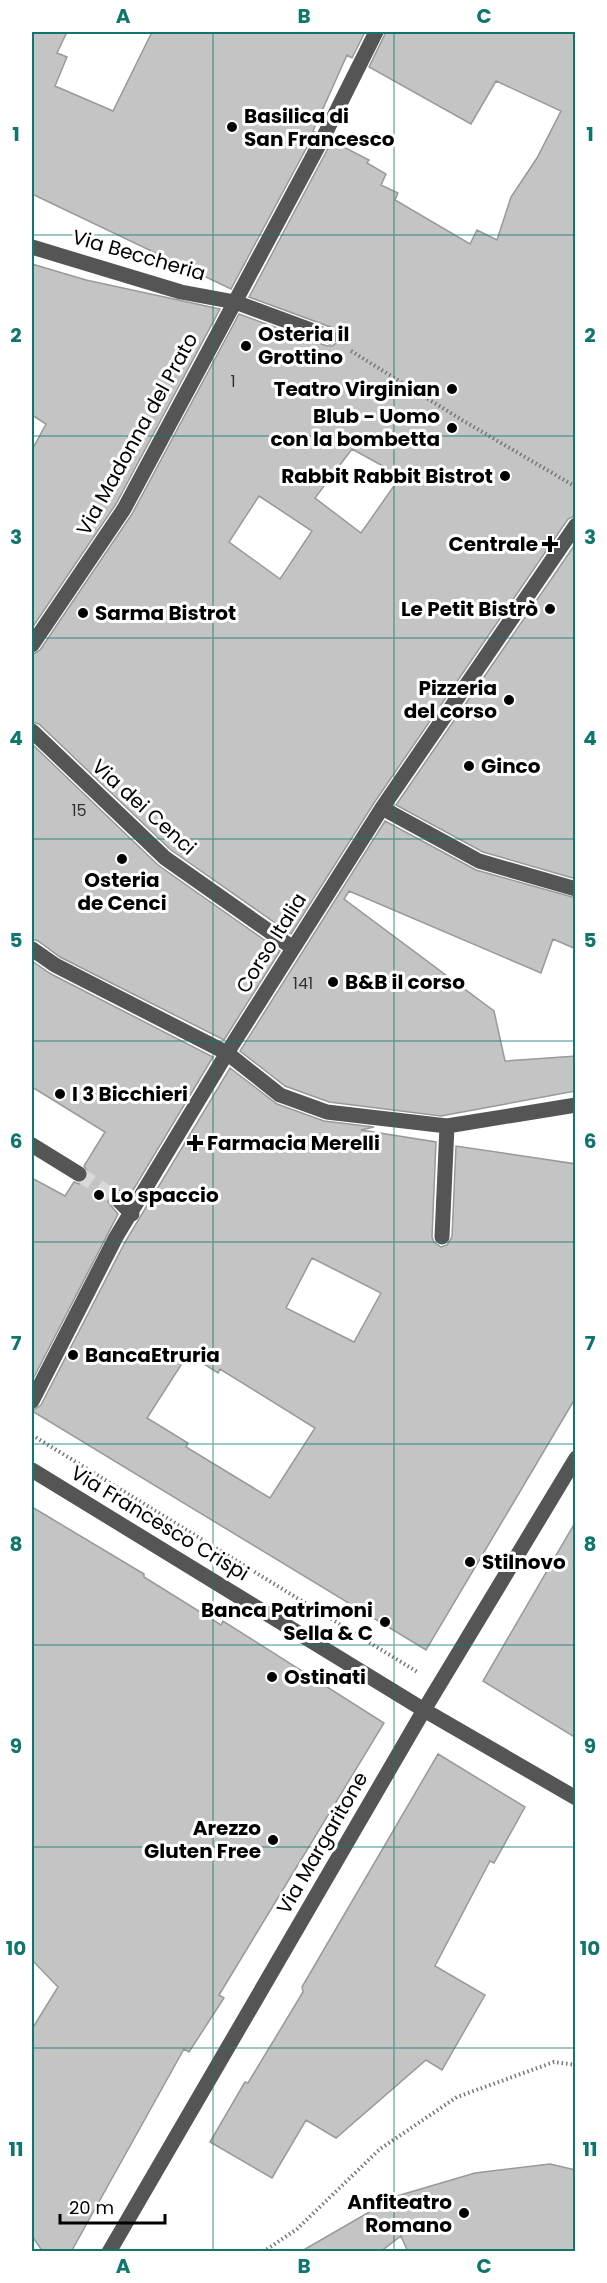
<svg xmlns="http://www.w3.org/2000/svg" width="607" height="2283" font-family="Poppins,sans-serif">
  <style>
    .building { fill: #c4c4c4; stroke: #999; stroke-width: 1.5; fill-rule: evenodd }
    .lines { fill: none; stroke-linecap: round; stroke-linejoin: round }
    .minor-tunnel { stroke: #d9d9d9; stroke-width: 15; stroke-dasharray: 15 8; stroke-linecap: butt }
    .path { stroke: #777; stroke-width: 4; stroke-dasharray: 1.5 3; stroke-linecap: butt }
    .minor { stroke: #555; stroke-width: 15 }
    .grid { fill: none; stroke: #0f766e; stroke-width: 1.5; stroke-opacity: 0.55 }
    .poi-dot { fill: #000; stroke: #fff; stroke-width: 2 }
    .labels { text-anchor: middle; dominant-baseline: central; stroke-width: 6; stroke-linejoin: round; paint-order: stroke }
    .number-label { font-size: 16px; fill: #313131 }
    .poi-label { font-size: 20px; font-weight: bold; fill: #000; stroke: #fff; text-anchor: start }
    .street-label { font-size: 20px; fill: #000; stroke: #fff }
    .neatline { fill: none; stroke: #0f766e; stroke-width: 2 }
    .grid-label { font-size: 20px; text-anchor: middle; font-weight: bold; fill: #0f766e }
  </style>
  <rect width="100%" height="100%" fill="#fff"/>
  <path class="building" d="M32,32H67L57,53L67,57L55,86L113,111L152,32H365L352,58L347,55L313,131L315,132L231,289L32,194Z
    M386,32H576V515L568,519L374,803L291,934L171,850L39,724L32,722V655L40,650L132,514L239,314L327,346H332L339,341V335L333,328L249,297L332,141L369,160L367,163L386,174L381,185L398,193L395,200L470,244L477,230L497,240L511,197L537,158L561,111L496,81L471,124L369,67ZM352,449L401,476L361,533L315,498ZM259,496L312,531L280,579L229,542Z
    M32,264L86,280L220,309L116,504L32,628V450L46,424L32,415Z
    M576,543V879L483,852L396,805Z
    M32,744L158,865L280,951L224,1040L60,957L38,941L32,939Z
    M385,821L476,870L576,898V949L553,939L541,973L349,891L344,899L494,1011L505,1061L576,1056V1091L441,1116L329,1102L285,1086L240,1051Z
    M32,961L51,974L213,1057L129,1197L119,1190L111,1192L108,1196V1202L118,1214L32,1381V1178L65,1196L74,1182L79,1184L87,1180L89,1174L84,1166L105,1132L32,1087Z
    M230,1068L277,1104L324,1121L374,1127L361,1130L436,1142L432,1237L434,1242L441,1247L447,1245L452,1237L456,1146L576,1164V1397L426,1650L32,1411L41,1405L125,1242ZM312,1258L381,1293L354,1342L286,1308ZM188,1354L218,1373L220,1369L315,1428L270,1498L186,1447L188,1443L147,1418Z
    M32,1507L144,1574V1577L221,1625L223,1621L384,1723L219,1995L224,1998L189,2052L184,2049L71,2252H43L32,2236V2029L58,1987L32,1960Z
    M576,1521V1738L483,1681Z
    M438,1754L525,1807L494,1863L490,1861L435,1966L485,1995L442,2070L426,2060L336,2138L306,2120L272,2178L210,2142L245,2082L248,2083L303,1992L302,1987Z
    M550,2164L576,2170V2252H408L401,2236L380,2252H300L397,2196L475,2173Z"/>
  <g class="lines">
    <path class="minor-tunnel" d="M79,1174L117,1199"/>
    <path class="path" d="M351,351L462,420L576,487
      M32,1435L419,1673
      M263,2252L297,2229L380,2149L457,2097L554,2062L576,2065"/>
    <path class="minor" d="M32,247L181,292L235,302L330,337
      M32,645L124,509L327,130L376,32
      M32,731L165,858L293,948
      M382,808L479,861L576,889
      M32,949L55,965L227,1053L280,1095L327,1112L447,1126L576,1105
      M32,1145L79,1174
      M117,1199L132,1214
      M442,1237L447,1126
      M32,1401L116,1237L227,1053L382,808L576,525
      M32,1470L424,1710L576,1798
      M109,2252L424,1710L576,1458"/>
  </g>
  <path class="grid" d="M213,32V2252M394,32V2252M32,235H576M32,436H576M32,638H576M32,839H576M32,1041H576M32,1242H576M32,1444H576M32,1645H576M32,1847H576M32,2048H576"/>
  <g class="poi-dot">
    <circle cx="232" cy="127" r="6"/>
    <circle cx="246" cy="346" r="6"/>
    <circle cx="452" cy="389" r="6"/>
    <circle cx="452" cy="428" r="6"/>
    <circle cx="505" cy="476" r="6"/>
    <path d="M547 535h6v6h6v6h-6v6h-6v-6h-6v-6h6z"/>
    <circle cx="550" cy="609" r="6"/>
    <circle cx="83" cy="613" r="6"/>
    <circle cx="509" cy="700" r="6"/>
    <circle cx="469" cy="766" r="6"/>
    <circle cx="122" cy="859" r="6"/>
    <circle cx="333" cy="982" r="6"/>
    <circle cx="60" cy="1094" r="6"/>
    <path d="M192 1134h6v6h6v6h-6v6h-6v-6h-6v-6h6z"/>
    <circle cx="99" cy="1195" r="6"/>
    <circle cx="73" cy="1355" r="6"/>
    <circle cx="470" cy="1562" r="6"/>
    <circle cx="385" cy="1622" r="6"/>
    <circle cx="272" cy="1677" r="6"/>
    <circle cx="273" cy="1840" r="6"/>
    <circle cx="464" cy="2213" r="6"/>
  </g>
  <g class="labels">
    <g class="number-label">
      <text x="233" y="381">1</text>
      <text x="79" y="810">15</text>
      <text x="303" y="983">141</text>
    </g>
    <g class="poi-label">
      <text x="244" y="116">Basilica di<tspan x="244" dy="23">San Francesco</tspan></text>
      <text x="258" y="334">Osteria il<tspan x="258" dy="23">Grottino</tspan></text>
      <text x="440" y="389" text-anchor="end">Teatro Virginian</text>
      <text x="440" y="416" text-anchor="end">Blub - Uomo<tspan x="440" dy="23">con la bombetta</tspan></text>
      <text x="493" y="476" text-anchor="end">Rabbit Rabbit Bistrot</text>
      <text x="538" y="544" text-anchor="end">Centrale</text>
      <text x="538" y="609" text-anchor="end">Le Petit Bistrò</text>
      <text x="95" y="613">Sarma Bistrot</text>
      <text x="497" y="688" text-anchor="end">Pizzeria<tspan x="497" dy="23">del corso</tspan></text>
      <text x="481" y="766">Ginco</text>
      <text x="122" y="880" text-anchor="middle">Osteria<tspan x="122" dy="23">de Cenci</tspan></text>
      <text x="345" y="982">B&amp;B il corso</text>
      <text x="72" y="1094">I 3 Bicchieri</text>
      <text x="207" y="1143">Farmacia Merelli</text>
      <text x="111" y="1195">Lo spaccio</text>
      <text x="85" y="1355">BancaEtruria</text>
      <text x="482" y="1562">Stilnovo</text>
      <text x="373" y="1610" text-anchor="end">Banca Patrimoni<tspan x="373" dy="23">Sella &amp; C</tspan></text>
      <text x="284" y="1677">Ostinati</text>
      <text x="261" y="1828" text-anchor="end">Arezzo<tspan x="261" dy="23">Gluten Free</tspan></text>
      <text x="452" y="2202" text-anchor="end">Anfiteatro<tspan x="452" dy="23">Romano</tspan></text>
    </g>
    <g class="street-label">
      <text transform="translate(139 255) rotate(16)">Via Beccheria</text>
      <text transform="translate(137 434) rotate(-61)">Via Madonna del Prato</text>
      <text transform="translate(144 807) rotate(42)">Via dei Cenci</text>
      <text transform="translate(271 943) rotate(-58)">Corso Italia</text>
      <text transform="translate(160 1523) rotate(31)">Via Francesco Crispi</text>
      <text transform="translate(322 1843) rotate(-60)">Via Margaritone</text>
    </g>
  </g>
  <rect width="607" height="2283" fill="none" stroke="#ffffff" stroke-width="66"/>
  <path d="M60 2214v9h105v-9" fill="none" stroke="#000000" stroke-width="3"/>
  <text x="69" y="2214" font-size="18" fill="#000000" stroke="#ffffff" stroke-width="4.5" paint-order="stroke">20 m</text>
  <rect x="33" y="33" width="541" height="2217" class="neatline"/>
  <g class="grid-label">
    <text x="123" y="23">A</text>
    <text x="304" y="23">B</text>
    <text x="484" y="23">C</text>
    <text x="16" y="141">1</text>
    <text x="590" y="141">1</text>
    <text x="16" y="342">2</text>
    <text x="590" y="342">2</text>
    <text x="16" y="544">3</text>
    <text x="590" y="544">3</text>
    <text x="16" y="745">4</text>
    <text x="590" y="745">4</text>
    <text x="16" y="947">5</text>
    <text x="590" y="947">5</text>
    <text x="16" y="1148">6</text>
    <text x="590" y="1148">6</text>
    <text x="16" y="1350">7</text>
    <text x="590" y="1350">7</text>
    <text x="16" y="1551">8</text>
    <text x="590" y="1551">8</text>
    <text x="16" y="1753">9</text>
    <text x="590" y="1753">9</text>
    <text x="16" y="1955">10</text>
    <text x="590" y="1955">10</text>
    <text x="16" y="2156">11</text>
    <text x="590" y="2156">11</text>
    <text x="123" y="2273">A</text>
    <text x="304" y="2273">B</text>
    <text x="484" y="2273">C</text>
  </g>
</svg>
